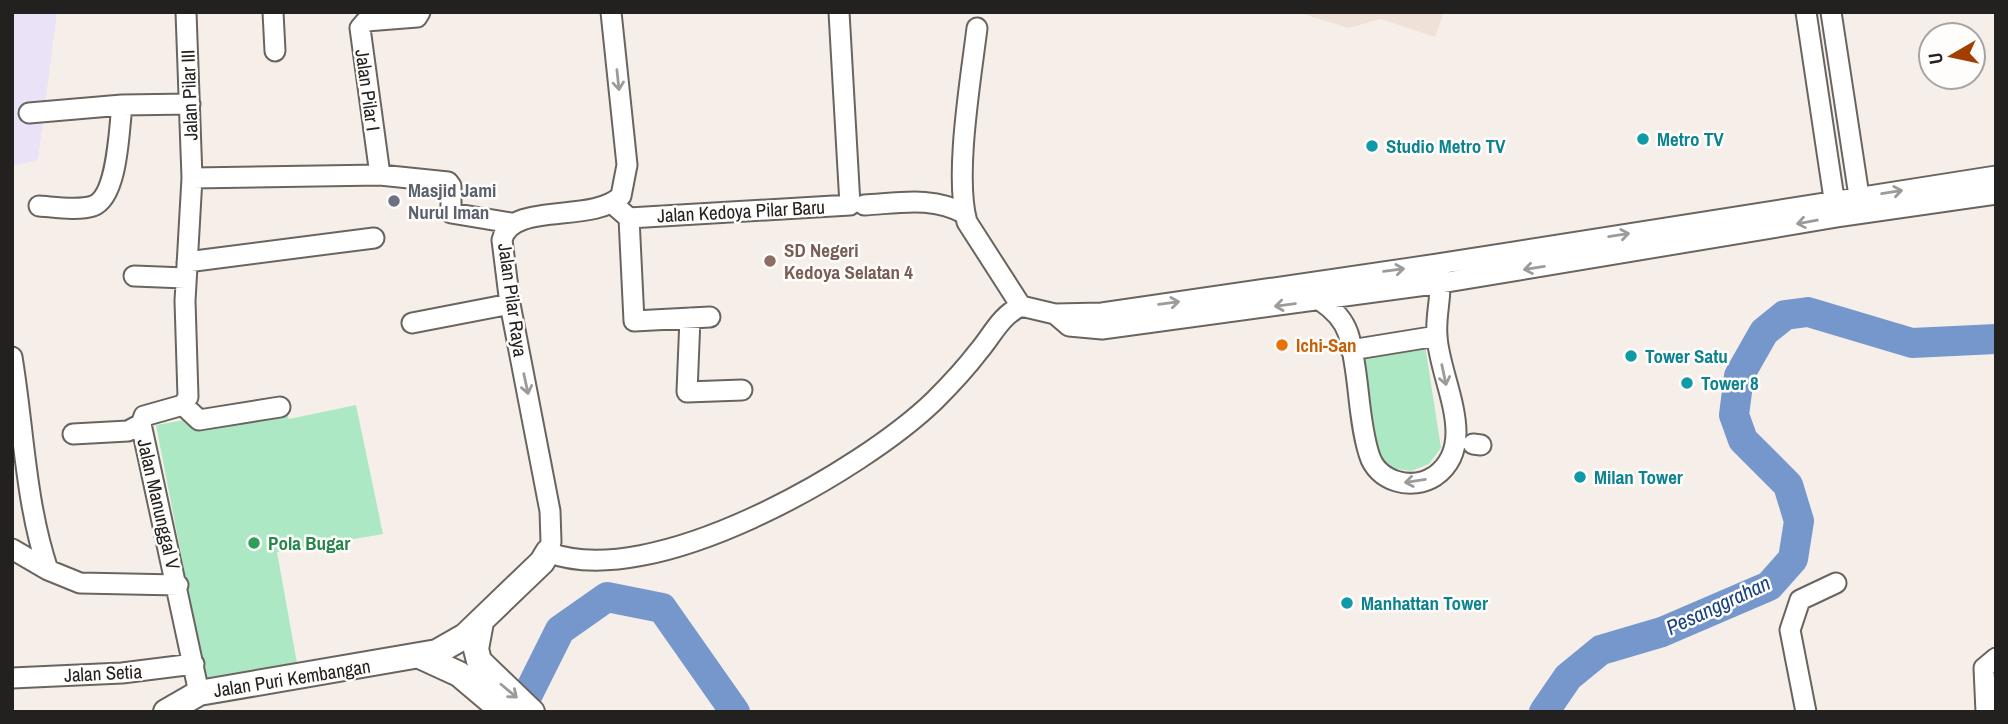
<svg xmlns="http://www.w3.org/2000/svg" width="2008" height="724" font-family="'Archivo Narrow',sans-serif">
  <style>
    .commercial { fill: #eae2f7 }
    .built { fill: #efe1d7 }
    .green { fill: #ade8c5 }
    .lines { fill: none; stroke-linecap: round; stroke-linejoin: round }
    .river { stroke: #7597cc; stroke-width: 30 }
    .minor-casing { stroke: #6a645f; stroke-width: 23 }
    .tertiary-casing { stroke: #6a645f; stroke-width: 28 }
    .minor { stroke: #fff; stroke-width: 19 }
    .tertiary { stroke: #fff; stroke-width: 24 }
    .oneway { stroke: #9c9b9a }
    .culture-dot { fill: #0f9aa8; stroke: #fffdfc; stroke-width: 2.5 }
    .worship-dot { fill: #6b7280; stroke: #fffdfc; stroke-width: 2.5 }
    .education-dot { fill: #8d6e63; stroke: #fffdfc; stroke-width: 2.5 }
    .food-dot { fill: #e8710a; stroke: #fffdfc; stroke-width: 2.5 }
    .leisure-dot { fill: #2e9e5b; stroke: #fffdfc; stroke-width: 2.5 }
    .labels { text-anchor: middle; dominant-baseline: central; stroke-width: 5; stroke-linejoin: round; paint-order: stroke }
    .street-label { font-size: 19px; fill: #23211f; stroke: #fffdfc }
    .culture-label { font-size: 19px; font-weight: bold; fill: #0d838f; stroke: #fffdfc; text-anchor: start }
    .worship-label { font-size: 19px; font-weight: bold; fill: #5b616d; stroke: #fffdfc; text-anchor: start }
    .education-label { font-size: 19px; font-weight: bold; fill: #785e54; stroke: #fffdfc; text-anchor: start }
    .food-label { font-size: 19px; font-weight: bold; fill: #c56008; stroke: #fffdfc; text-anchor: start }
    .leisure-label { font-size: 19px; font-weight: bold; fill: #27864d; stroke: #fffdfc; text-anchor: start }
    .water-label { font-size: 21px; font-style: italic; fill: #174182; stroke: #fffdfc }
  </style>
  <rect width="100%" height="100%" fill="#f6efe9"/>
  <path class="commercial" d="M12,12H57L38,160L12,166Z"/>
  <path class="built" d="M1297,12H1444L1435,37L1381,19L1348,28Z"/>
  <path class="green" d="M1425,345L1441,448L1429,464L1411,471L1392,468L1377,455L1361,356Z
    M282,403L289,419L356,405L383,534L277,552L297,663L205,678L156,425Z"/>
  <g class="lines">
    <path class="river" d="M519,712L560,630L607,597L662,608L735,712
      M1544,712L1568,677L1601,650L1662,632L1769,586L1793,559L1799,521L1788,485L1743,440L1734,415L1739,376L1764,332L1785,315L1808,312L1912,343L1996,339"/>
    <g class="minor-casing">
      <path id="minor" d="M186,12L192,178L185,301L188,397L183,405L144,416L141,424L199,693
        M273,12L275,51
        M611,12L627,165L621,196C592,224 511,201 502,240L510,304L550,511L551,542L548,552C650,593 862,471 935,400C950,385 965,369 978,352C992,336 1000,316 1021,306L1055,314L1069,326L1102,329L1441,283L1837,217L1996,194
        M1806,12L1836,212
        M1831,12L1861,209
        M977,28C971,78 954,176 967,222L1021,306
        M29,113L122,105L190,104
        M380,175L448,182L451,186V213L511,223
        M192,178L380,175L360,28L366,21L417,17L420,12
        M613,204L629,218L850,205L839,12
        M864,205C900,203 933,196 965,214
        M39,206C54,207 78,211 93,206C118,197 119,129 122,105
        M629,218L634,321L710,317
        M187,262L374,238
        M134,276L185,278
        M1320,295L1321,301C1333,309 1343,319 1348,333C1360,372 1357,416 1369,454C1377,482 1412,491 1435,476C1480,444 1439,379 1437,336C1435,313 1443,295 1439,272
        M1055,314L1102,313L1438,264L1996,176
        M690,318L687,392L742,390
        M412,323L510,304
        M1351,350L1437,336
        M12,357C24,429 25,501 48,570
        M183,405L199,420L280,407
        M73,434L128,431L141,424
        M1473,444L1481,445
        M12,549L48,570L80,583L178,585
        M12,678L122,673L194,664
        M1806,712L1790,630L1800,600L1836,583
        M1986,712L1984,668L1996,658"/>
    </g>
    <g class="tertiary-casing">
      <path id="tertiary" d="M481,622L476,649L479,661L532,712
        M422,657L459,674L504,712
        M166,712L199,693L437,652L465,636L542,562L548,552"/>
    </g>
    <use href="#minor" class="minor"/>
    <use href="#tertiary" class="tertiary"/>
  </g>
  <defs><path id="oneway-shaft" d="M-6 0H5M1.5-3L5.5 0L1.5 3" fill="none" stroke-width="1.6" stroke-linecap="round" stroke-linejoin="round" transform="scale(1.75)"/></defs>
  <g class="oneway">
    <use href="#oneway-shaft" transform="translate(618 80) rotate(84)"/>
    <use href="#oneway-shaft" transform="translate(1892 192) rotate(-9)"/>
    <use href="#oneway-shaft" transform="translate(1807 222) rotate(170)"/>
    <use href="#oneway-shaft" transform="translate(1619 235) rotate(-9)"/>
    <use href="#oneway-shaft" transform="translate(1534 268) rotate(171)"/>
    <use href="#oneway-shaft" transform="translate(1394 270) rotate(-8)"/>
    <use href="#oneway-shaft" transform="translate(1169 303) rotate(-8)"/>
    <use href="#oneway-shaft" transform="translate(1285 305) rotate(173)"/>
    <use href="#oneway-shaft" transform="translate(1444 375) rotate(78)"/>
    <use href="#oneway-shaft" transform="translate(526 384) rotate(78)"/>
    <use href="#oneway-shaft" transform="translate(1415 481) rotate(171)"/>
    <use href="#oneway-shaft" transform="translate(509 691) rotate(40)"/>
  </g>
  <g class="culture-dot">
    <circle cx="1643" cy="139" r="7"/>
    <circle cx="1372" cy="146" r="7"/>
    <circle cx="1631" cy="356" r="7"/>
    <circle cx="1687" cy="383" r="7"/>
    <circle cx="1580" cy="477" r="7"/>
    <circle cx="1347" cy="603" r="7"/>
  </g>
  <circle class="worship-dot" cx="394" cy="201" r="7"/>
  <circle class="education-dot" cx="770" cy="261" r="7"/>
  <circle class="food-dot" cx="1282" cy="345" r="7"/>
  <circle class="leisure-dot" cx="254" cy="543" r="7"/>
  <g class="labels">
    <g class="street-label">
      <text transform="translate(368 90) rotate(82)">Jalan Pilar I</text>
      <text transform="translate(189 95) rotate(-92)">Jalan Pilar III</text>
      <text transform="translate(741 211) rotate(-3)">Jalan Kedoya Pilar Baru</text>
      <text transform="translate(513 300) rotate(82)">Jalan Pilar Raya</text>
      <text transform="translate(159 504) rotate(77)">Jalan Manunggal V</text>
      <text transform="translate(103 673) rotate(-3)">Jalan Setia</text>
      <text transform="translate(292 678) rotate(-9)">Jalan Puri Kembangan</text>
    </g>
    <g class="culture-label">
      <text x="1657" y="139">Metro TV</text>
      <text x="1386" y="146">Studio Metro TV</text>
      <text x="1645" y="356">Tower Satu</text>
      <text x="1701" y="383">Tower 8</text>
      <text x="1594" y="477">Milan Tower</text>
      <text x="1361" y="603">Manhattan Tower</text>
    </g>
    <g class="worship-label">
      <text x="408" y="190">Masjid Jami<tspan x="408" dy="22">Nurul Iman</tspan></text>
    </g>
    <g class="education-label">
      <text x="784" y="250">SD Negeri<tspan x="784" dy="22">Kedoya Selatan 4</tspan></text>
    </g>
    <g class="food-label">
      <text x="1296" y="345">Ichi-San</text>
    </g>
    <g class="leisure-label">
      <text x="268" y="543">Pola Bugar</text>
    </g>
    <g class="water-label">
      <text transform="translate(1718 605) rotate(-25)">Pesanggrahan</text>
    </g>
  </g>
  <rect width="2008" height="724" fill="none" stroke="#23211f" stroke-width="28"/>
  <g transform="translate(1952 56) rotate(261)"><circle r="33" fill="#fffdfc" stroke="#a7a5a4" stroke-width="2"/>
  <path d="M0-5L12 26L0 18L-12 26Z" fill="#a13e00"/>
  <text y="-10" font-size="19" font-weight="bold" text-anchor="middle" fill="#23211f">U</text>
  </g>
</svg>
